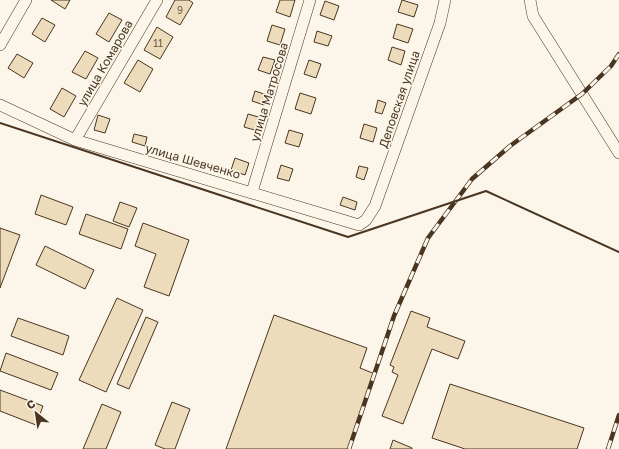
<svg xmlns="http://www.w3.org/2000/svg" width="619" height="449" font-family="'Golos Text',sans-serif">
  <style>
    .building { fill: #ecdcbc; stroke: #4a3520 }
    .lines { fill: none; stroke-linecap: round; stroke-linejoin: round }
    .minor-casing { stroke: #4a3520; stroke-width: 12 }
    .minor { stroke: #fbf6e9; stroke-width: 11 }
    .rail-casing { stroke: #4a3520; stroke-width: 4.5 }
    .rail { stroke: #fbf6e9; stroke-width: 3; stroke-dasharray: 9; stroke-linecap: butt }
    .wall { stroke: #4a3520; stroke-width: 2 }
    .labels { text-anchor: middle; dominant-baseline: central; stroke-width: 3; stroke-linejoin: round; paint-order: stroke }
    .number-label { font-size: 10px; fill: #725f47 }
    .street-label { font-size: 12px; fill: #4a3520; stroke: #fbf6e9 }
  </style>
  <rect width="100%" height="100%" fill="#fbf6e9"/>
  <path class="building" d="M51,0H70L65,9Z
    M175,0H189L193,3L180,25L166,17Z
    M280,0H295L290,17L276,12Z
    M402,0L418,5L414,17L398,12Z
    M325,1L339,6L334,20L320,15Z
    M109,13L122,20L109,42L96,34Z
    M42,18L55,25L45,42L32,34Z
    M397,24L413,29L408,43L393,38Z
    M272,25L285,29L280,45L267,41Z
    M157,27L173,37L160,59L144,50Z
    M317,31L332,36L328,46L314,42Z
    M392,47L405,51L401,65L388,60Z
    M85,51L98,58L86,79L72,72Z
    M17,54L33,63L24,78L8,68Z
    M263,57L275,60L270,74L258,70Z
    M138,60L153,69L140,92L124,83Z
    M309,60L321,64L316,78L304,74Z
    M62,88L76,96L64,117L50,109Z
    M255,91L267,95L264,105L252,101Z
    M300,93L316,98L311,114L295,109Z
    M378,100L386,103L382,114L375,112Z
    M248,114L262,118L258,131L244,127Z
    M98,115L110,119L105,133L94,130Z
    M364,124L377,128L373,142L360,138Z
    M289,130L303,134L299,147L285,143Z
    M134,134L147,137L145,146L132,142Z
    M235,158L249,163L245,175L231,170Z
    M281,165L293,169L289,181L277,178Z
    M359,166L368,168L364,180L356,177Z
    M41,195L73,207L66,225L35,214Z
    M343,197L357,202L355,210L340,205Z
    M120,202L137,208L129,227L113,221Z
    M86,214L128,229L121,249L79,234Z
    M143,223L189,240L169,296L144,287L156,254L135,246Z
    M0,228L20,235L0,288Z
    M45,246L94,270L85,289L36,265Z
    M117,298L143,310L106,392L79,380Z
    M411,311L430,318L427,327L465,341L458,359L432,349L403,424L382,416L398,375L392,372L394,367L390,365Z
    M274,315L367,348L360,368L375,374L348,449H226Z
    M146,317L158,322L129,389L117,384Z
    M18,318L69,336L63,355L11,336Z
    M6,353L58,373L51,390L0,371Z
    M450,384L584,428L577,449H465L432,438Z
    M0,390L43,406L36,425L0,411Z
    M172,402L190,409L175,449H165L155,445Z
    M102,404L121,412L106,449H83Z
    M393,440L412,448V449H390Z"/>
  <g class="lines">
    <g class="minor-casing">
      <path id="minor" d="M530,0L533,16L619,153
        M0,45L26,0
        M0,105L75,140L359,225L366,220L375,206L440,23L445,0
        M75,140L157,0
        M252,192L310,0"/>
    </g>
    <use href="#minor" class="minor"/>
    <g class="rail-casing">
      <path id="rail" d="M349,449L394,316L428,238L472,179L510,146L582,94L611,66L619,54
        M608,449L619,415"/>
    </g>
    <use href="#rail" class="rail"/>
    <path class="wall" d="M0,123L348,237L486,191L619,252"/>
  </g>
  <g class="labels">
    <g class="number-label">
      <text x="180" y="10">9</text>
      <text x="158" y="43">11</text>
    </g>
    <g class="street-label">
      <text transform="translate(105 63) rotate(-60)">улица Комарова</text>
      <text transform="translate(269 92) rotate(-73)">улица Матросова</text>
      <text transform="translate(399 99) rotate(-71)">Деповская улица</text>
      <text transform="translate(193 161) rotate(16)">улица Шевченко</text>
    </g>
  </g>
  <g transform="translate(36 413) rotate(330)" stroke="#fbf6e9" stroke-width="3" paint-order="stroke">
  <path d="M0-3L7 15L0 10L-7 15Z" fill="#4a3520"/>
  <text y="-6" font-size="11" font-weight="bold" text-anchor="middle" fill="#4a3520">С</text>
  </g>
</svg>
